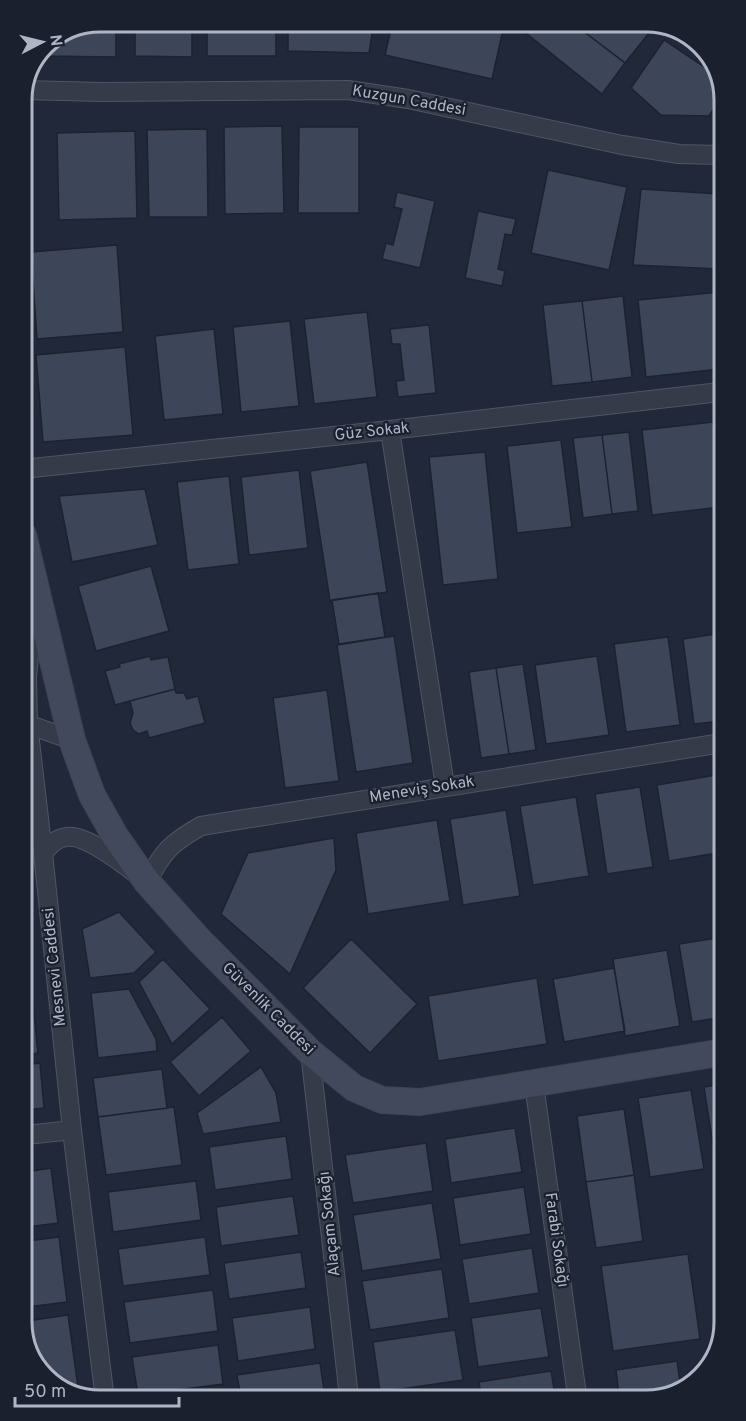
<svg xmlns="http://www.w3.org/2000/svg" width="746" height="1421" font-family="Overpass,sans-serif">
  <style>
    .building { fill: #3d4659; stroke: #1c2230; stroke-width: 1.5 }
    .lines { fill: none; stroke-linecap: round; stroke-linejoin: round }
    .street-casing { stroke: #505564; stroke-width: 20 }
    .secondary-casing { stroke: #3e4453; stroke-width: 28 }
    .street { stroke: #353b49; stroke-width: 18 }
    .secondary { stroke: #43495c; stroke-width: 26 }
    .labels { text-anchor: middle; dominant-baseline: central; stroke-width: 4.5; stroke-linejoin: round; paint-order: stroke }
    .street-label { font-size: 16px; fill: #b0b5c6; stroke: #1a202e }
    .rim { fill: none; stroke: #b0b5c6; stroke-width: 3 }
  </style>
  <rect width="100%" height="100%" fill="#212839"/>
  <path class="building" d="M100,21H116V57L45,56V43Z
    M135,21H192V57L135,56Z
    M207,21H276V56H207Z
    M288,21H374L369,53L288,51Z
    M393,21H487L504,25L492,79L385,55Z
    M527,21H570L625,63L602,94L521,29Z
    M570,21H633L649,33L625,63Z
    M664,40L719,77V100L709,116L661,115L631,88Z
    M282,126L284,213L225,214L224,127Z
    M299,127H359V213H298Z
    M207,129L208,217H149L147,130Z
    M135,131L137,218L59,220L57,133Z
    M548,170L627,187L609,270L531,253Z
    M641,189L719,194L720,269L633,265Z
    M397,192L435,201L420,268L382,259L386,243L393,245L402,209L394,207Z
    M478,211L516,219L512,235L505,234L498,269L505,271L502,286L465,278Z
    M117,245L123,332L37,339L31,252Z
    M720,292V369L646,377L638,300Z
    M623,296L632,377L592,382L582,301Z
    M582,301L592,382L552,386L543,305Z
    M367,312L377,397L314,404L304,319Z
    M290,321L299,406L241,412L233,327Z
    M429,325L436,393L398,397L396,381L404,380L400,344H392L390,329Z
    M214,329L223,414L164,420L155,336Z
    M125,347L133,435L43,442L36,355Z
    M713,422L721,488V507L652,515L642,430Z
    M629,432L638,511L612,514L602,435Z
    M602,435L612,514L583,518L573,438Z
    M561,440L572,527L517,533L507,446Z
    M485,452L498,579L443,585L429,457Z
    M367,462L387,592L330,601L310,471Z
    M299,470L308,548L249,555L241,477Z
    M229,476L239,564L188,570L177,482Z
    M145,489L158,545L72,562L59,496Z
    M151,566L169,631L96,651L78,586Z
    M378,593L385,637L339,644L332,600Z
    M722,633V721L694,724L683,639Z
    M394,636L413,763L356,772L337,645Z
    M668,637L680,725L626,732L614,644Z
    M150,656L151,660L168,657L175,689L115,705L105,671L120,667L119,664Z
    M597,656L609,735L546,744L535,665Z
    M523,664L536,750L509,754L496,668Z
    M496,668L509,754L481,758L469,672Z
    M175,689L176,693H184L187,699L198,696L205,723L149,738L147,731L139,734L133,730L130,723L133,713L130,701Z
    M327,690L339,781L285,788L273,698Z
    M722,774L723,852L669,861L657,785Z
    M640,787L653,867L607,874L595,794Z
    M576,797L589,876L533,885L520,806Z
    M506,810L520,896L463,905L450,819Z
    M437,820L450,901L368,914L356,833Z
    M334,838L336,870L290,974L221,914L248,853Z
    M119,912L156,952L134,973L90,978L82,929Z
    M723,937L724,1017L692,1022L679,944Z
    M351,939L417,1004L370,1053L303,988Z
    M25,946L32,992L25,993Z
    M667,950L680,1026L625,1036L613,959Z
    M163,959L210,1009L172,1044L139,982Z
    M614,968L625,1031L564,1042L553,979Z
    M537,978L547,1044L438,1061L428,996Z
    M129,989L156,1039L157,1051L98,1058L91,993Z
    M33,1005L38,1053L26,1055L25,1006Z
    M222,1017L251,1051L199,1096L170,1062Z
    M40,1063L44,1108L26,1110V1065Z
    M261,1067L276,1093L281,1122L203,1134L197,1113Z
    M162,1069L167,1108L98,1117L93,1078Z
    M724,1084V1163L716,1164L704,1087Z
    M691,1090L704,1169L650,1177L638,1098Z
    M174,1107L182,1165L106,1175L98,1117Z
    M624,1109L634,1175L586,1182L577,1116Z
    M515,1128L522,1172L451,1183L445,1139Z
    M286,1136L292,1179L215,1190L209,1147Z
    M426,1143L433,1191L353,1203L345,1155Z
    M51,1168L58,1223L27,1227L26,1172Z
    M634,1175L643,1241L596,1248L586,1182Z
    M196,1181L201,1220L113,1232L108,1192Z
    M524,1187L531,1234L460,1245L453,1198Z
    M293,1196L299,1235L221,1246L216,1207Z
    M432,1203L441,1259L362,1271L353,1215Z
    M59,1237L67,1302L27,1307V1241Z
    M205,1237L210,1275L123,1286L118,1249Z
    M532,1248L539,1293L469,1304L462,1259Z
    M301,1252L306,1288L229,1299L224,1263Z
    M688,1254L700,1339L613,1351L601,1266Z
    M442,1269L449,1318L370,1330L362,1281Z
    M213,1290L218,1331L130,1343L124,1302Z
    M310,1307L315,1349L238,1361L232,1318Z
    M541,1308L549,1357L478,1367L471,1318Z
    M68,1315L79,1394L56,1387L27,1351V1321Z
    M455,1330L463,1380L380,1392L373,1342Z
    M218,1345L223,1384L138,1395L132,1357Z
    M677,1361L681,1390L677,1394H619L616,1370Z
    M320,1363L325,1397L241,1398L237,1375Z
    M551,1371L555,1395L481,1396L479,1382Z"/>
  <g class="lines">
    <g class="street-casing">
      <path id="street" d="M23,90L102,92L348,90L408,99L622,145L679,154L719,155
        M390,430L445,786
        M23,469L390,430L720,392
        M34,602L27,677L28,724L43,853L72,1130L105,1400
        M24,723L72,740
        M43,853C50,845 55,839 66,837C87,833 130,869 147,882C163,851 171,843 201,826L722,743
        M310,1052L349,1397
        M534,1084L577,1395
        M26,1135L72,1130"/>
    </g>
    <g class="secondary-casing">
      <path id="secondary" d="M23,535L72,740L92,795L115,836L147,882L200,941L310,1052L354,1088L382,1100L420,1102L724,1052"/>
    </g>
    <use href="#street" class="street"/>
    <use href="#secondary" class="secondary"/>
  </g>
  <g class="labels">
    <g class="street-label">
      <text transform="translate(409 101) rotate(10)">Kuzgun Caddesi</text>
      <text transform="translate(372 432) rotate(-6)">Güz Sokak</text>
      <text transform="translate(422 790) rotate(-9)">Meneviş Sokak</text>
      <text transform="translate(55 967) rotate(-96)">Mesnevi Caddesi</text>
      <text transform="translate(268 1009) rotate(45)">Güvenlik Caddesi</text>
      <text transform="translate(330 1224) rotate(-96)">Alaçam Sokağı</text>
      <text transform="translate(556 1240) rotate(82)">Farabi Sokağı</text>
    </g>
  </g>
  <path d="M0 0H746V1421H0ZM100 32H646A68 68 0 0 1 714 100V1322A68 68 0 0 1 646 1390H100A68 68 0 0 1 32 1322V100A68 68 0 0 1 100 32Z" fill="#1a202e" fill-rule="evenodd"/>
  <path class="rim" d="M100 32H646A68 68 0 0 1 714 100V1322A68 68 0 0 1 646 1390H100A68 68 0 0 1 32 1322V100A68 68 0 0 1 100 32Z"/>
  <g transform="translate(42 42) rotate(83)" stroke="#1a202e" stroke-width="4.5" paint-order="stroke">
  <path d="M0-4.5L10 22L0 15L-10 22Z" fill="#b0b5c6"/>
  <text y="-9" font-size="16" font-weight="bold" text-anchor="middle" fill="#b0b5c6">N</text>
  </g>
  <path d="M15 1397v9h164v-9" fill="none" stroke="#b0b5c6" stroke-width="3"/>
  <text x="24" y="1397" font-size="18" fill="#b0b5c6" stroke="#1a202e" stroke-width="4.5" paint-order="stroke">50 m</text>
</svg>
